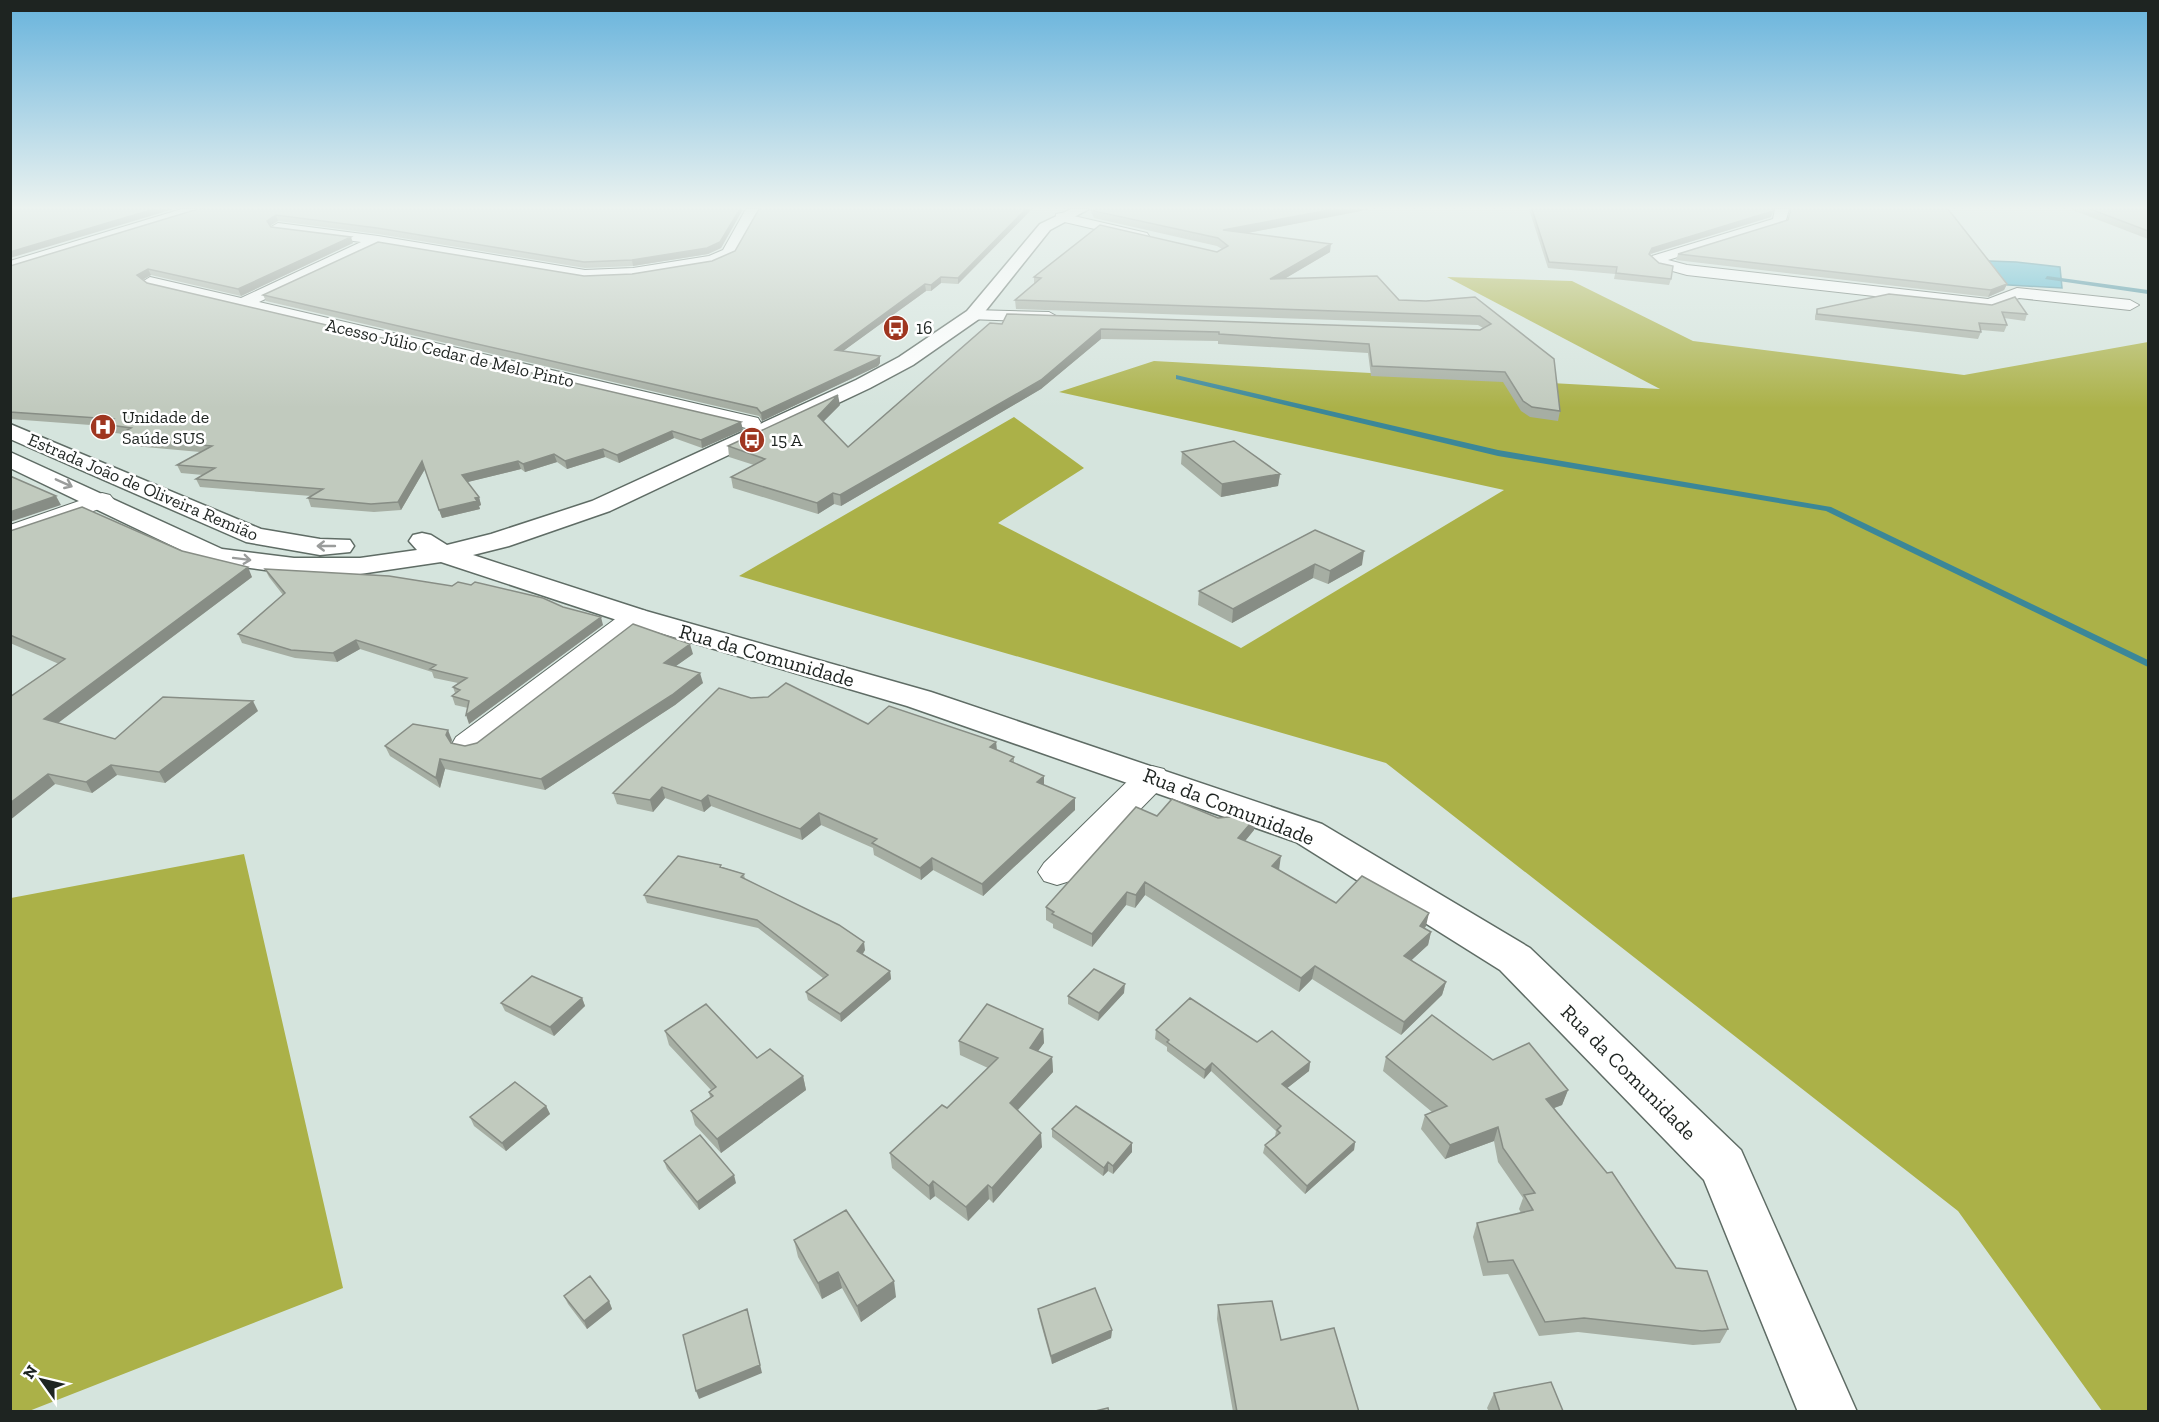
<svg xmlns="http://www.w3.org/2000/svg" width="2159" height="1422" font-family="'Zilla Slab',serif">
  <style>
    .forest { fill: #abb148 }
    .water { fill: #47b1cb; stroke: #3b8798; stroke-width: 1.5 }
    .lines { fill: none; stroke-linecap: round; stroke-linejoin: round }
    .stream { fill: #3b8798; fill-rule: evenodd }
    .street-casing { stroke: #5f6c65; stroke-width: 2 }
    .secondary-casing { stroke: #5f6c65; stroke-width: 3 }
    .street { fill: #fff; fill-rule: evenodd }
    .secondary { fill: #fff; fill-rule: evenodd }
    .wall { fill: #a6aea3 }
    .shaded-wall { fill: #878d85 }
    .building { fill: #c1cabe; stroke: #878d85; stroke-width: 1.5 }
    .oneway { stroke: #9a9c9b }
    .labels { text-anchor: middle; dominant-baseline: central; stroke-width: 5; stroke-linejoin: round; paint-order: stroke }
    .far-poi-label { font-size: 18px; fill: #1e2421; stroke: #fff; text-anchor: start }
    .far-street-label { font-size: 18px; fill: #1e2421; stroke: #fff }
    .street-label { font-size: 21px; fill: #1e2421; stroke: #fff }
  </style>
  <rect width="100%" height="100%" fill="#d5e4dd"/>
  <path class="forest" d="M1447,277L1572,281L1693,341L1964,375L2148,342V1411H2102L1958,1211L1386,763L739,576L1014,417L1084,468L998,523L1241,648L1504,490L1059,392L1154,361L1660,389Z
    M244,854L343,1288L29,1411H11V898Z"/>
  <path class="water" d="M1937,259L2016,262L2060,267L2062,288L1992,284Z"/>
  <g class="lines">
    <path class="stream" d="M2047,276L2148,290V294L2045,279Z
      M1176,375L1498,450L1831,507L2148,660V667L1826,511L1498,456L1176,379Z"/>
    <g class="street-casing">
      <path id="street" d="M182,209H203L201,212L10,271V261Z
        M746,209H760L734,256L713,265L633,278L585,280L380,245L259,302L758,418L761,423L758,428L750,429L150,287L142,282L150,277L241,298L361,242L273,230L271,227L278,223L378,236L585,270L633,268L709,256L723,250Z
        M1775,209H1789L1785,224L1668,260L1687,265L1988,299L2017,288L2130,300L2139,305L2130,310L2019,298L1990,309L1687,275L1658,267L1649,259L1652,256L1773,219Z
        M1061,213L1147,233L1149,236L1142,240L1056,220V214Z
        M973,310L1049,312L1058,317L1049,322L967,319L964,315Z
        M102,493L110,495L114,500L110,505L10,541V525Z
        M636,609L646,611L650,617L646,623L480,751L468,754L456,751L452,744L456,737L626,611Z
        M1152,766L1164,769L1169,777L1164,785L1070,881L1057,885L1044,881L1038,872L1044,863L1140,769Z"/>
    </g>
    <g class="secondary-casing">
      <path id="secondary" d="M1071,209H1089L1050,230L979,319L913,365L870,388L610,511L509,546L473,555L646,611L931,692L1322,824L1530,948L1741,1150L1857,1412H1798L1704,1180L1500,970L1296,842L907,706L626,623L441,562L360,574H294L206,562L10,468V452L222,549L294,558H360L417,550L409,541L413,535L422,533L431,535L447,545L491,534L592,501L856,380L899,357L967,311L1040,224Z
        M10,424L261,529L320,539L350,540L354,546L350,552L320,555L246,542L10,439Z"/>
    </g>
    <use href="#street" class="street"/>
    <use href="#secondary" class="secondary"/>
  </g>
  <path class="wall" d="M198,209H743L721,248L708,254L633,266L585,268L378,234L278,221L270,226L353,243L241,296L151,275L143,280L147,283L743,430L702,448L674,438L619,463L605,457L567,469L557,462L525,472L521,469L467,482L479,497L481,505L479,506L480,509L442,518L425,469L401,510L374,512L311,507L308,498L311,496L200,487L196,479L203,475L181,473L177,465L200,452L134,446L132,441L126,440L123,434L107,432L104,426L10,419V266Z
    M759,209H1032L958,284L941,283L931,291H926L843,351L880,363L878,366L762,421L759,416L266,301L263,295L632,274L712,261L735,251Z
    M1090,209H1371L1247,233L1330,252L1284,279L1399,300L1426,301L1475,297L1560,411L1558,421L1530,417L1521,411L1503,382L1371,376L1368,353L1218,344V341L1101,339L1041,389L841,506L834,504L818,514L733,488L731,477L754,465L729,457L728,446L840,405L823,422L848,447L1002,324L1480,330L1483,328L1478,325L1016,309L1015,300L1034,284V277L1217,252L1222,249L1217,246L1094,218Z
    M1529,209H1774L1771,217L1650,254L1671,279L1669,285L1614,279L1615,274L1548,268Z
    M1791,209H1948L2007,284L2004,290L1988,297L1676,260L1678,254L1788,220Z
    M2070,209H2148V239Z
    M1889,294L2027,314L2025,321L2004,318L2007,325L2004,332L1981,330V332L1978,339L1815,320V316L1817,309Z
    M1182,452L1280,474L1278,486L1221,497L1181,464Z
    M1315,530L1362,565L1328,584L1313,578L1232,623L1198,605L1199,591Z
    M10,531L182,551L252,577L58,723L115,739L258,711L165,783L117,775L92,793L55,784L10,820V697L59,664L10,643Z
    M265,569L603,625L469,724L468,708L455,705L452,696L455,693L453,687L458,683L434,678L432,672L360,649L337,662L295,658L242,643L238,634L283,595L269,577Z
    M693,654L676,666L703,683L675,705L545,790L445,769L440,788L390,756L385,746L452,740L451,743L465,746L477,743Z
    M751,698L868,724L996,742L997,750L1014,757V763L1044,776V785L1075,798V810L983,896L933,870L921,880L874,855L873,848L821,825L802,840L711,806L704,812L665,798L653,812L617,804L613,793Z
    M1157,816L1218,818L1254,830L1245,841L1279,870L1336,903L1426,926L1425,928L1431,932L1428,945L1411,960L1446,982L1442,995L1401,1035L1312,979L1299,992L1145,895L1135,908L1126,905L1092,947L1053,928V924L1046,920V907Z
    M722,867L744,874L745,879L865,950L863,954L890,971L891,979L841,1022L808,1000L806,992L823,978L758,928L647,903L644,895Z
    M1124,993L1098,1021L1068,1004V996Z
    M582,998L585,1006L554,1036L505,1011L501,1003Z
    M1043,1029L1044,1043L1038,1051L1052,1057L1053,1072L1018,1110L1042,1147L993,1203L989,1199L968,1221L935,1196L930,1200L892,1168L890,1153L947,1108L988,1068L960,1055L959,1041Z
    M1156,1030L1257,1042L1310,1062L1309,1071L1287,1088L1355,1142L1354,1150L1305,1194L1263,1153L1265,1145L1275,1137L1276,1131L1211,1071L1204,1079L1167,1051V1047L1155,1039Z
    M665,1031L757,1058L803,1076L806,1090L721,1153L695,1125L691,1111L710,1097L709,1092L711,1090L669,1045Z
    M1386,1057L1493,1060L1568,1090L1562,1105L1554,1108L1676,1268L1728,1329L1720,1343L1693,1345L1578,1332L1539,1336L1508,1274L1483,1276L1473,1237L1477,1223L1521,1213L1519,1209L1523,1198L1498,1162L1494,1141L1445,1159L1421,1129L1425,1115L1432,1112L1383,1071Z
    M546,1106L550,1114L506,1151L474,1126L470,1117Z
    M1052,1129L1132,1143V1152L1113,1174L1108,1171L1103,1176L1052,1137Z
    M664,1161L736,1183L699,1210L667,1169Z
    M794,1240L896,1297L861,1322L842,1288L822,1299L798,1257Z
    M564,1296L609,1301L612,1309L587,1329L568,1304Z
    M1218,1305L1281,1340L1359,1412H1233L1217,1319Z
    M1038,1309L1112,1330L1111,1338L1052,1364L1039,1317Z
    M1494,1393L1563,1411L1638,1412H1489L1487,1408Z"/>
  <path class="shaded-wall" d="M154,209H174L10,258V252Z
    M740,209H743L721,248L708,254L633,266L632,260Z
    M1026,209H1032L958,284V278Z
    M1334,209H1371L1222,238L1223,230Z
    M1774,209L1771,217L1650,254L1648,261L1652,248Z
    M276,215L278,221L269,226L267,221Z
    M351,237L353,243L241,296L238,289Z
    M1331,244L1330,252L1269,288L1270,279Z
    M148,269L151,275L140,281L137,275Z
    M941,277V283L931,291V285Z
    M925,284L926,291L835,357V350Z
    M2007,284L2004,290L1988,297L1991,290Z
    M1101,329V339L1041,389L841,506L840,495Z
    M880,356V363L878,366L762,421L761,413Z
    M838,395L840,405L819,426L818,416Z
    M741,422L743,430L702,448L701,440Z
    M672,431L674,438L619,463L617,455Z
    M603,449L605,457L567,469L565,461Z
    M554,454L557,462L525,472L523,464Z
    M422,461L425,469L401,510L398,502Z
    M518,461L521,469L464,483L462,475Z
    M1280,474L1278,486L1221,497L1222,484Z
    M833,493L834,504L818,514L817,503Z
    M56,496L61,505L10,522V512Z
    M479,497L481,505L479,506L480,509L442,518L439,510Z
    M1364,551L1362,565L1328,584L1330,571Z
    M1315,564L1313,578L1232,623L1233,609Z
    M248,567L252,577L50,729L44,719Z
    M601,617L603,625L469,724L466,715Z
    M356,640L360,649L337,662L333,653Z
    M690,644L693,654L666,673L664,663Z
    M700,673L703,683L675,705L545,790L541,779Z
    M253,701L258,711L165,783L159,772Z
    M448,730L452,740L450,745L446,735Z
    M996,742L997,753L990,747Z
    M440,759L445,769L440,788L436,778Z
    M111,765L117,775L92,793L86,782Z
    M48,774L55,784L10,820V803Z
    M1044,776V788L1037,782Z
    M662,787L665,798L653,812L650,800Z
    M708,795L711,806L704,812L701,801Z
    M1075,798V810L983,896L982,884Z
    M819,813L821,825L802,840L800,829Z
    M1256,817L1254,830L1237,851L1238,838Z
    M1281,856L1279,870L1270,879L1272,866Z
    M932,858L933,870L921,880L920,868Z
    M1145,882V895L1135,908L1136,895Z
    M1127,892L1126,905L1092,947V934Z
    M1429,913L1426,926L1416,939L1420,926Z
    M1431,932L1428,945L1401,970L1404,956Z
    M864,942L865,950L859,959L857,951Z
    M1315,966L1312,979L1299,992L1301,978Z
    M890,971L891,979L841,1022L840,1014Z
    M1446,982L1442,995L1401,1035L1404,1022Z
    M1125,984L1124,993L1098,1021L1099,1013Z
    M582,998L585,1006L554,1036L550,1027Z
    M1043,1029L1044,1043L1030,1062V1048Z
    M1052,1057L1053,1072L1011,1117L1010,1103Z
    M1310,1062L1309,1071L1281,1093L1282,1084Z
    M1212,1063L1211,1071L1204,1079L1205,1070Z
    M803,1076L806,1090L721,1153L717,1139Z
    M1568,1090L1562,1105L1541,1113L1546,1099Z
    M546,1106L550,1114L506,1151L502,1143Z
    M1498,1127L1494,1141L1445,1159L1450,1145Z
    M1041,1133L1042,1147L993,1203L992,1188Z
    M1355,1142L1354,1150L1305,1194L1307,1186Z
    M1132,1143V1152L1113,1174V1166Z
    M1108,1162V1171L1103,1176L1104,1168Z
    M734,1175L736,1183L699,1210L697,1202Z
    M933,1181L935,1196L930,1200L929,1186Z
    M988,1185L989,1199L968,1221L966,1207Z
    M838,1272L842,1288L822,1299L818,1283Z
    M894,1281L896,1297L861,1322L857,1306Z
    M609,1301L612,1309L587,1329L584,1321Z
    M747,1309L762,1373L699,1399L696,1391Z
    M1112,1330L1111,1338L1052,1364L1051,1356Z"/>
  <path class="building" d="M10,209H154L10,252Z
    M198,209H740L720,242L707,248L632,260L584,262L377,228L276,215L267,221L271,227L351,237L238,289L148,269L137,275L147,283L741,422L701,440L672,431L617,455L603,449L565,461L554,454L523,464L518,461L462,475L479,497L475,498L477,501L439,510L422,461L398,502L371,504L308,498L323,489L196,479L215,468L177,465L212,446L130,438L137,435L122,433L131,428L103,424L113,419L10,412V266Z
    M759,209H1026L958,278L941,277L931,285L925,284L835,350L880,356L877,359L761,413L757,408L263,295L378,242L584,276L632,274L712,261L735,251Z
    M1094,209H1334L1223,230L1331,244L1270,279L1377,276L1399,300L1426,301L1475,297L1554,359L1560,411L1532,407L1523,401L1505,372L1372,366L1369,344L1219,334V332L1101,329L1041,380L840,495L833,493L817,503L731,477L765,459L728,446L838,395L818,416L848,447L990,323L1002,324L1007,314L1480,330L1491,324L1480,316L1015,300L1041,278L1034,277L1100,225L1217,252L1228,246L1218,238L1094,211Z
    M1532,209H1774L1773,211L1652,248L1649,254L1659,263L1673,266L1671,279L1616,273L1617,267L1549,262Z
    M1791,209H1948L2007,284L1991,290L1678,254L1788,220Z
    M2090,209H2148V231Z
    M1889,294L1992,305L2015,297L2027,314L2002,312L2007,325L1979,323L1981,332L1817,314V309Z
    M1234,441L1280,474L1222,484L1182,452Z
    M10,476L56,496L10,512Z
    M82,507L182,551L248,567L44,719L115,739L163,697L253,701L159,772L111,765L86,782L48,774L10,803V697L65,659L10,635V531Z
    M1315,530L1364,551L1330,571L1315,564L1233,609L1199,591Z
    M265,569L389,576L452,586L458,582L471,585L475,582L543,598L563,607L601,617L466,715L469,701L452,696L460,690L453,687L467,678L430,669L436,665L356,640L333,653L291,650L238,634L285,593Z
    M633,624L690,644L664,663L700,673L672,695L541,779L440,759L436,778L385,746L413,724L448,730L446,735L451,743L465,746L477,743Z
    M786,683L868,724L889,706L996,742L990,747L1014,757L1010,761L1044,776L1037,782L1075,798L982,884L932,858L920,868L872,843L877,839L819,813L800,829L708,795L701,801L662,787L650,800L613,793L719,688L751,698L768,697Z
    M1172,799L1218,818L1250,815L1256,817L1238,838L1281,856L1272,866L1336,903L1362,876L1429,913L1420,926L1431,932L1404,956L1446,982L1404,1022L1315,966L1301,978L1145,882L1136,895L1127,892L1092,934L1052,914L1054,912L1046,907L1136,807L1157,816Z
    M678,856L721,865L720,867L744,874L741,877L839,925L864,942L857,951L890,971L840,1014L806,992L828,975L757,920L644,895Z
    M1094,969L1125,984L1099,1013L1068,996Z
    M532,976L582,998L550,1027L501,1003Z
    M1190,998L1257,1042L1272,1031L1310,1062L1282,1084L1355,1142L1307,1186L1265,1145L1280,1133L1277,1130L1281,1126L1212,1063L1205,1070L1167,1042L1169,1040L1156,1030Z
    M706,1004L757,1058L770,1049L803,1076L717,1139L691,1111L713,1096L709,1092L716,1087L665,1031Z
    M987,1004L1043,1029L1030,1048L1052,1057L1010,1103L1041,1133L992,1188L988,1185L966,1207L933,1181L929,1186L890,1153L942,1105L947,1108L998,1058L959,1041Z
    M1432,1015L1493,1060L1529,1043L1568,1090L1546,1099L1607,1173L1612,1172L1676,1268L1707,1271L1728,1329L1702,1331L1584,1318L1545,1322L1513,1260L1488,1262L1477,1223L1533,1210L1524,1195L1535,1193L1503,1148L1498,1127L1450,1145L1425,1115L1447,1106L1386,1057Z
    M515,1082L546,1106L502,1143L470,1117Z
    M1076,1106L1132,1143L1113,1166L1108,1162L1104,1168L1052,1129Z
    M700,1135L734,1175L697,1202L664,1161Z
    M846,1210L894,1281L857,1306L838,1272L818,1283L794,1240Z
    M590,1276L609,1301L584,1321L564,1296Z
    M1095,1288L1112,1330L1051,1356L1038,1309Z
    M1272,1301L1281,1340L1334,1328L1359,1412H1237L1218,1305Z
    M747,1309L760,1365L696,1391L683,1335Z
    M1551,1382L1563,1411L1638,1412H1500L1494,1393Z
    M1108,1408L1109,1412H1091Z"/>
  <defs><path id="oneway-shaft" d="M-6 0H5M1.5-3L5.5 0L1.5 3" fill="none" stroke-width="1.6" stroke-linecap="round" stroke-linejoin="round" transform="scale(1.5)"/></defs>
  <g class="oneway">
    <use href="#oneway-shaft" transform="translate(64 483) rotate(24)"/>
    <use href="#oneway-shaft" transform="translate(326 546) rotate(180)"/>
    <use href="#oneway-shaft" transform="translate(242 559) rotate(7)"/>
  </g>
  <linearGradient id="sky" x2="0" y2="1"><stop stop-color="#67b3dc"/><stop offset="0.51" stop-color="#ecf3f0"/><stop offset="1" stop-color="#ecf3f0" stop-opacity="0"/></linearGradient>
  <rect width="2159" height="408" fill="url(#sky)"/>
  <defs>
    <g id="bus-disc" transform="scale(1.35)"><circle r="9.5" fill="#9f3620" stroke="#fff"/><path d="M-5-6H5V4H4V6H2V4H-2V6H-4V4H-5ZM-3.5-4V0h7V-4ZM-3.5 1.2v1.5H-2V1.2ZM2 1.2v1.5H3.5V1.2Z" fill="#fff"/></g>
    <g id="hospital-disc" transform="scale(1.35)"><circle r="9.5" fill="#9f3620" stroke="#fff"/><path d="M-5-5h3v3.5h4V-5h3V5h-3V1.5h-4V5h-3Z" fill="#fff"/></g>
  </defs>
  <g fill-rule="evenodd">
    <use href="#bus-disc" x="896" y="328"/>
    <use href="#hospital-disc" x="103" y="427"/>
    <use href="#bus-disc" x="752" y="440"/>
  </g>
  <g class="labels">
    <g class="far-poi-label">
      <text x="916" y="328">16</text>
      <text x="122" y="417">Unidade de<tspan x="122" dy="21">Saúde SUS</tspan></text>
      <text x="771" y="440">15 A</text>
    </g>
    <g class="far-street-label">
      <text transform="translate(450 353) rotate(13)">Acesso Júlio Cedar de Melo Pinto</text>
      <text transform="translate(143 487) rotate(23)">Estrada João de Oliveira Remião</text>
    </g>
    <g class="street-label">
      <text transform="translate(767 655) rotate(16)">Rua da Comunidade</text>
      <text transform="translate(1229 806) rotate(21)">Rua da Comunidade</text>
      <text transform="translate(1629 1072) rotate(45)">Rua da Comunidade</text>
    </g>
  </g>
  <rect width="2159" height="1422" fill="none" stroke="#1e2421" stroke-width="24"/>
  <g transform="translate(42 1380) rotate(304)" stroke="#ffffff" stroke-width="4.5" paint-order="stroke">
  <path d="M0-4.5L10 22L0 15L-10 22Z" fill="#1e2421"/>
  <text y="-9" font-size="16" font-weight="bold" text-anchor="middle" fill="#1e2421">N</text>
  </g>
</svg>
